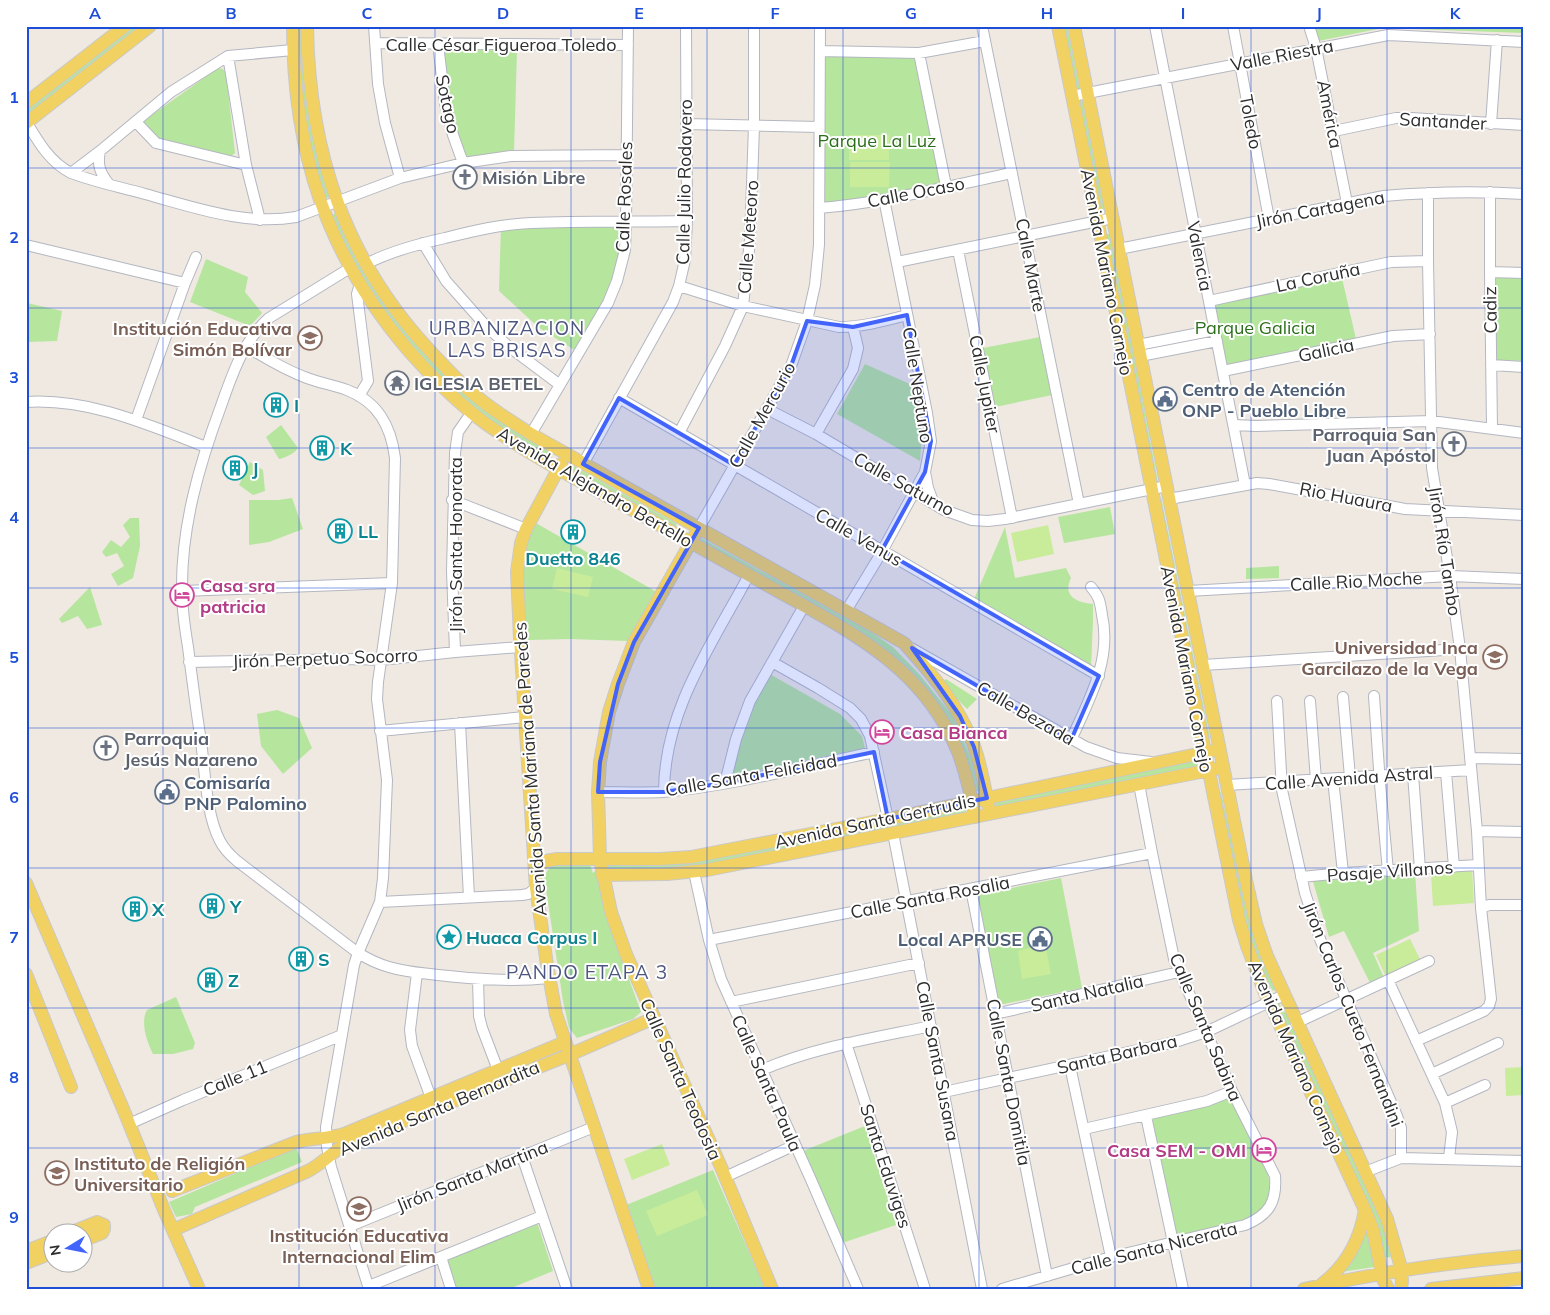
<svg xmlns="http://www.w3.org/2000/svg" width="1550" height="1315" font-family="Mulish,sans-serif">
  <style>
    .green { fill: #b6e59e }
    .pitch { fill: #c9ec9a }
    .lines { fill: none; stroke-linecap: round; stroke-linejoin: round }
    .minor-casing { stroke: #b4b7c1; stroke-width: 12 }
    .major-casing { stroke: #c9c9c9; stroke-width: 14 }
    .minor { stroke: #fff; stroke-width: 10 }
    .major { stroke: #f2d163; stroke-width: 12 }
    .marked { fill: #4264fb; fill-opacity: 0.2; stroke: #4264fb; stroke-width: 4; stroke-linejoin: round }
    .grid { fill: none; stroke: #1d4ed8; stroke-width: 1; stroke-opacity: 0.55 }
    .labels { text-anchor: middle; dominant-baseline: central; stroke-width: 4; stroke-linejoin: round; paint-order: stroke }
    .street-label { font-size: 18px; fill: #2e2e2e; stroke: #fff }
    .park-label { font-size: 18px; fill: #2c6e1b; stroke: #fff }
    .worship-label { font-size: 18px; font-weight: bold; fill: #5b616d; stroke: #fff; text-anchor: start }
    .education-label { font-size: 18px; font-weight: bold; fill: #785e54; stroke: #fff; text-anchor: end }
    .service-label { font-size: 18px; font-weight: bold; fill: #4e5e75; stroke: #fff; text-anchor: start }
    .culture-label { font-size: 18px; font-weight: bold; fill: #0d838f; stroke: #fff; text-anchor: start }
    .hotel-label { font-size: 18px; font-weight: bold; fill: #b23c85; stroke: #fff; text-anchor: start }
    .neighbourhood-label { font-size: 19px; letter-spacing: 1px; fill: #4d5680; stroke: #fff }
    .neatline { fill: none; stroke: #1d4ed8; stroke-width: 2 }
    .grid-label { font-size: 16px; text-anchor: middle; font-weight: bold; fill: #1d4ed8 }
  </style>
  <rect width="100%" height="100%" fill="#efe9e1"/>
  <path class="green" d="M132,26H146L26,119V106Z
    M296,26H304L331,196L325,199L307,139Z
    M1059,26H1067L1080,90L1072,91Z
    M1315,26H1524V33L1383,28L1318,41Z
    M445,49L517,50L514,152L466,160L456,134L449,104L442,52Z
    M820,51L919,53L946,186L819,208Z
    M218,68L223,69L226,73L235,153L229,158L156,139L142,122Z
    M1084,99L1106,209L1097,211L1075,103Z
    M338,213L428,355L554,452L549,461L488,421L414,354L362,281L330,215Z
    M626,223L617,281L579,353L538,327L499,291L501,226Z
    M1109,234L1113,254L1115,258L1158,482L1155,483L1100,235Z
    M206,259L248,277L245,292L262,313L250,326L190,302Z
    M1495,276L1524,277V361L1496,360Z
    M1342,278L1356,339L1226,366L1214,303Z
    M27,303L62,311L57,341L26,342Z
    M1045,336L1057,394L990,408L978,349Z
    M865,364L912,385L922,434L920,461L837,414Z
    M281,425L298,448C295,453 285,458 279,459L266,437Z
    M250,462L263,470L265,491L253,495L239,485Z
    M572,465L677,524L673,531L569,471Z
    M1161,497L1210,738L1209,740L1205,741L1153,499Z
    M292,498L303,529L269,542L249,545V500H278Z
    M1110,507L1115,534L1064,543L1058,517Z
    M130,518H139L140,546L133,578L118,586L111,574L124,566L117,553L106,557L102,552L111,540L121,547L130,537L123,525Z
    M534,522L655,591L628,641L570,639L528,640L526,638L523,568L525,551Z
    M1005,527L1015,578L1066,568L1071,578C1062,596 1077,603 1093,604V620L1091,669L974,599Z
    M701,538L868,630L893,647L920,675L952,715L971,758L979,791L973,792L967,769L900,663L699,546Z
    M1279,566V578L1246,579V568Z
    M90,587L102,625L87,629L78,616L62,623L59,619Z
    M768,673L840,714L862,736L865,748L732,776L739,739L752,700Z
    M946,679L977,699L967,709L941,683Z
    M277,710L299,718L312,748L283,774L261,746L257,714Z
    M1197,760L1198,766L996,810L992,806L995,800Z
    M1218,788L1221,793L1249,921L1255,941L1276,989L1273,991L1249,946Z
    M966,807L967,814L697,867L611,872L608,866L701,859Z
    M552,864L590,865L593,873L596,870L606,916L641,1012L633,1019L577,1038L569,1028L563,1001L544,876Z
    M1415,872L1419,931L1373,953L1384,978L1371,985L1344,931L1329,937L1312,878Z
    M1061,878L1082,988L999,1005L977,895Z
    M176,997L195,1043L193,1049L173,1054H153C147,1042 140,1022 147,1010Z
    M1278,1001L1284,1012L1289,1015L1382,1219L1391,1257L1382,1258L1275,1002Z
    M1229,1097L1268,1175L1270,1186L1268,1201L1259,1213L1248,1221L1176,1236L1151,1118Z
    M865,1126L896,1225L842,1243L803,1151Z
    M293,1149H297L302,1162L195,1207L192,1214L176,1217L169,1202Z
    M713,1170L765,1289H653L626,1205Z
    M537,1222L553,1271L509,1289H452L445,1260Z
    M1366,1224L1374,1267L1341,1272Z"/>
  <path class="pitch" d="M849,135H889V160H849Z
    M850,162H890L889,187H850Z
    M1048,525L1054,554L1017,562L1011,533Z
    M557,568L593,577L588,597L552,589Z
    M1472,869L1474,903L1433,906L1431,873Z
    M1410,939L1421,961L1386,977L1376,955Z
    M1045,944L1051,974L1022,979L1018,951Z
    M1524,1067V1095L1506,1096L1505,1068Z
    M662,1144L670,1165L632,1180L624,1159Z
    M697,1190L708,1215L657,1236L646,1211Z"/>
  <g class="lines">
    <g class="minor-casing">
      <path id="minor" d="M374,26L378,84L385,123L400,178
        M982,26L1079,504
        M1155,26L1245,485
        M1233,26L1269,219
        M1309,26L1316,48L1347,203
        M375,43L628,45
        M438,44L445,103L453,135L463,163
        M820,51L919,53L985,41
        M919,53L946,186
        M228,56L246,165L260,220
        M1072,96L1388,35L1524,42
        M136,122L156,143L246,165
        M27,123C39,143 50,162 71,173C95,182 120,187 145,194C193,207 245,226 296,217L400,178L463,163L511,156L627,155
        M686,124L819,127
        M1491,124L1497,40
        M1334,131L1396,118H1411L1524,125
        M100,151C97,165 100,173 109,184
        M71,173L100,151L171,92L228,56L293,50
        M1490,192V272L1492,428
        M819,208C884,203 948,186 1012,173
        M423,243L446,281L485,325L508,346L560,385
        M26,245L185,283
        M1119,249L1384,196C1431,192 1477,191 1524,194
        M958,250L1012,518
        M897,262L1113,218
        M366,264C391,251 418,244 445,238C473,231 502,224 531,223C583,221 635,222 687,221
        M350,268L269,318C243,341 232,375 221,406C199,465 181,528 182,591C182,609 185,629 188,647C192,678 196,710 201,741C205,770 206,815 220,841C224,849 230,855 237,861L358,953C368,959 378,964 389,967C405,972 422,973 438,975C475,979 512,982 549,978
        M1490,272L1524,273
        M679,286L743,306L839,327C862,327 884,321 907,315
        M1209,301L1391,262L1428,261
        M1138,345L1215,330
        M246,346C265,358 285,370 307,378C320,383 334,385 347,390C378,402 391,426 395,458L392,583L378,682L377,699L387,780L383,878L380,902L358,953L354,965L326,1127L327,1147L331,1167L369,1289
        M1140,356L1217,341
        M1491,365L1524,367
        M1223,371L1393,336L1430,334
        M359,396L368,381L357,294L360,284
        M619,398L1099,676
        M26,402C89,398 149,425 206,447
        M767,409L816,434L944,510L972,520L988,521L1005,519L1167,486
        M136,420L185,283L196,257
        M1234,425L1256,426L1431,421L1524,433
        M679,433L725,346L743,306L750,240L754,126V26
        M531,434L608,303L617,281L625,250L626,223L628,26
        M816,434L853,369L858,348L853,327
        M583,464L673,302L679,286L685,260L687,221L686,26
        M925,472L928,488L934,504
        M1169,499L1257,483L1269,484L1405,509L1524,515
        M452,500L526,529
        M699,528L791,366L807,321L815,285L819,245L820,26
        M182,591L392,583
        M1188,591L1450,576L1524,579
        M846,611L880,555L925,472L931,441L927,413L884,199
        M911,648L1086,747L1117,758L1151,762
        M455,652L452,571L455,453L458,432L472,412
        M189,662L358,659L381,660L455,652L521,647
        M772,662L818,688L850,708L861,719L870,736L888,819
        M1203,665L1460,649
        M1374,696L1380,784L1388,871
        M1343,697L1350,777
        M1277,701L1282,790L1305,893L1320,939L1397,1116L1401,1128V1158
        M1310,701L1316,780
        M460,723L469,897
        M380,731L525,717
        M1071,740C1089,700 1112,660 1102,615C1100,602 1100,598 1091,587
        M1470,758L1524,759
        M1446,772L1454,867
        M1413,774L1420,869
        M1333,779L1343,873
        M725,783L736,739L750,701L804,606
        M1227,785L1471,770
        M598,792C620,792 641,793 663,792C732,786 806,766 874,752
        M664,792C664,711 712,644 749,575
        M1477,831L1524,832
        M893,833L982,1289
        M694,872L709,940L721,979L812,1182L858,1289
        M1301,877L1343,873L1478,865
        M971,889L1047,1276
        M380,902L522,895L528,894L536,888
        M1481,908L1489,905H1524
        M709,940L1152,853
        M417,973L410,1030L412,1046L431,1098
        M478,979L479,1016L482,1028L498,1070
        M1388,980L1445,1103L1452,1132L1449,1158
        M731,1002L919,963
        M995,1014L1179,972
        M1296,1023L1429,961
        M1416,1041L1484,1011L1489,1006L1491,999L1481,908L1477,831L1460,649L1450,576L1432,468L1428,261V193
        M846,1043L925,1289
        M1070,1066L1111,1257
        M762,1070C815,1047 874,1038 931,1026
        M1432,1074L1498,1043
        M944,1092L1175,1042L1206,1032L1284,995
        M1445,1103L1485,1085
        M1146,1116L1183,1289
        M129,1124L183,1100L342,1035
        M1084,1129L1207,1101L1232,1091
        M522,1156L567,1289
        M1365,1172L1401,1158L1524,1161
        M725,1177L795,1145
        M350,1226L594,1127
        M441,1257L451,1289
        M369,1286L542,1216
        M1002,1289L1111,1257L1245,1225C1269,1215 1277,1202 1275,1176L1232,1091L1174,959L1152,853L1139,784"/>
    </g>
    <g class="major-casing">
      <path id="major" d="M293,26C293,151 326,254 408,350C431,376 456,402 485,423C528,454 576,479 624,505C671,531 718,558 765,584C843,628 922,663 958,752C966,773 971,795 975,817
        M307,26C309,152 345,261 432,353C448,370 463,387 481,400C497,413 514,423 531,434L904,643C932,674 959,706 974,746C982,768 985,791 990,814
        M1058,26L1239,920L1247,946L1265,993L1365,1210L1373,1230L1383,1279L1388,1289
        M1074,26L1246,880L1256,924L1267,956L1387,1219L1400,1264L1402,1281L1401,1289
        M26,103L125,26
        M26,123L150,26
        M561,464L526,529L521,543L517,572L520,638L536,888L547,965L556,1014L649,1289
        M695,535L634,642L618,684L609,712L600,762L598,792L600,859L611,912L626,954L721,1167L772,1289
        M535,875L541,864L546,861L557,859H660L691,857L888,819L1212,751
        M602,875L667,874L707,870L1215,769
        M26,883L124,1111L164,1210L199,1289
        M26,974L71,1087
        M172,1191L296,1142C312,1138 328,1139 344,1134L565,1042
        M173,1230L308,1171C322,1164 332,1152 346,1144L569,1055L654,1018
        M72,1232L97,1222L104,1225V1229L102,1233L82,1241
        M26,1251L52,1241
        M26,1263L52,1253
        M1322,1284C1347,1265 1360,1240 1365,1210
        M1304,1289C1376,1273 1450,1262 1524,1256
        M1431,1289L1524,1278"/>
    </g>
    <use href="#minor" class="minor"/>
    <use href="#major" class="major"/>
  </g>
  <path class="marked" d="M907,315L931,441L925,472L882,550L1099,676L1071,740L912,648L960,716L974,747L987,798L888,819L874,752L725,783L664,792H598L600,762L618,684L634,642L699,528L583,464L619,398L734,465L791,366L807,321L853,327Z"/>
  <path class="grid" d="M163,26V1289M299,26V1289M435,26V1289M571,26V1289M707,26V1289M843,26V1289M979,26V1289M1115,26V1289M1251,26V1289M1387,26V1289M26,168H1524M26,308H1524M26,448H1524M26,588H1524M26,728H1524M26,868H1524M26,1008H1524M26,1148H1524"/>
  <defs>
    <g id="church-ring" transform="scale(1.25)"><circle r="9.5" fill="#fff" stroke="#6b7280" stroke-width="1.5"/><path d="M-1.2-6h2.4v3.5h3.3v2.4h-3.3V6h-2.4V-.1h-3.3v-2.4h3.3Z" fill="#6b7280"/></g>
    <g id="school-ring" transform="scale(1.25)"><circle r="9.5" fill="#fff" stroke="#8d6e63" stroke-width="1.5"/><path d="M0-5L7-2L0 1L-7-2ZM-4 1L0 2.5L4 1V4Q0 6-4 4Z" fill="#8d6e63"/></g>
    <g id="temple-ring" transform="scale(1.25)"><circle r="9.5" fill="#fff" stroke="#6b7280" stroke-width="1.5"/><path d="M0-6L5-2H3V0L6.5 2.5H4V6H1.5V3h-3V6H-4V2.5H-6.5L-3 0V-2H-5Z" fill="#6b7280"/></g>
    <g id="civic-ring" transform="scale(1.25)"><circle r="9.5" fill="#fff" stroke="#5c6f8a" stroke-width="1.5"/><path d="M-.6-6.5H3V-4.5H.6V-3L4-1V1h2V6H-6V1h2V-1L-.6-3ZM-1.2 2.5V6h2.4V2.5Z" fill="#5c6f8a"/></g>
    <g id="building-ring" transform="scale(1.25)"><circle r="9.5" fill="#fff" stroke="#0f9aa8" stroke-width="1.5"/><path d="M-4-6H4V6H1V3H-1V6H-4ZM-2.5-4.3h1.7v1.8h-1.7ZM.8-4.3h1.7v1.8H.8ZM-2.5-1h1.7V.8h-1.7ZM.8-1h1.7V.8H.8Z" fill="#0f9aa8"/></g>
    <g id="hotel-ring" transform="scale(1.25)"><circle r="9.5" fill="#fff" stroke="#d1479c" stroke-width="1.5"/><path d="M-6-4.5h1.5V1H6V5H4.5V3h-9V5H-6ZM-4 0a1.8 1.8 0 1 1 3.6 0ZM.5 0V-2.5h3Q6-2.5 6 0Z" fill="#d1479c"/></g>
    <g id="university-ring" transform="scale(1.25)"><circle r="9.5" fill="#fff" stroke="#8d6e63" stroke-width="1.5"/><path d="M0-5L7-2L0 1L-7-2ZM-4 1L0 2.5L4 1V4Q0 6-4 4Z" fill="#8d6e63"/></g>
    <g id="sight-ring" transform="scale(1.25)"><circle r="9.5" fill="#fff" stroke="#0f9aa8" stroke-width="1.5"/><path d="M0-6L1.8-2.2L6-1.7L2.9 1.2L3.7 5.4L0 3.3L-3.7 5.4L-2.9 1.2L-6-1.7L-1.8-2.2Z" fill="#0f9aa8"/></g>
  </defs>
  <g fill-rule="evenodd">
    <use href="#church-ring" x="465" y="177"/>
    <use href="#school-ring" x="310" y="338"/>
    <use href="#temple-ring" x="397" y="383"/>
    <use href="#civic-ring" x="1165" y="399"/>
    <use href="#building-ring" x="276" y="405"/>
    <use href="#church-ring" x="1454" y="444"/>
    <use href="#building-ring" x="322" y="448"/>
    <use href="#building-ring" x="235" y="468"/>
    <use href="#building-ring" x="340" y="531"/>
    <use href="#building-ring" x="573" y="532"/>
    <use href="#hotel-ring" x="182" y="595"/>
    <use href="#university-ring" x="1495" y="657"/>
    <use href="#hotel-ring" x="882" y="732"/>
    <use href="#church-ring" x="106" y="748"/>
    <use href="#civic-ring" x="167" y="792"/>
    <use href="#building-ring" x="212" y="906"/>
    <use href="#building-ring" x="135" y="909"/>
    <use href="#sight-ring" x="449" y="937"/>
    <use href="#civic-ring" x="1040" y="939"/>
    <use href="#building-ring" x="301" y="959"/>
    <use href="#building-ring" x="210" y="980"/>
    <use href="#hotel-ring" x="1264" y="1150"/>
    <use href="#university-ring" x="57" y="1173"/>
    <use href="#school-ring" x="359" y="1209"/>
  </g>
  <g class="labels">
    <g class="street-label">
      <text x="501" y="44">Calle César Figueroa Toledo</text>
      <text transform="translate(1282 55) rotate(-11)">Valle Riestra</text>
      <text transform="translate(448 104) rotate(78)">Sotago</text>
      <text transform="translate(1330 114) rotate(79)">América</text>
      <text transform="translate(1443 121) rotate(3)">Santander</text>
      <text transform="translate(1251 122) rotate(79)">Toledo</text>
      <text transform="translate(684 182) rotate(-89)">Calle Julio Rodavero</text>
      <text transform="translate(916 192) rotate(-11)">Calle Ocaso</text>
      <text transform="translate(624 197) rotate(-88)">Calle Rosales</text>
      <text transform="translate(1320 209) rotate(-11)">Jirón Cartagena</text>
      <text transform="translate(748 237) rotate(-86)">Calle Meteoro</text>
      <text transform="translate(1200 256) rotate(79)">Valencia</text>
      <text transform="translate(1031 265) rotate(79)">Calle Marte</text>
      <text transform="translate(1107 272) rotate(79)">Avenida Mariano Cornejo</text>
      <text transform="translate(1318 277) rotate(-12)">La Coruña</text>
      <text transform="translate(1490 310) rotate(-91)">Cadiz</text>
      <text transform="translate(1326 350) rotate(-12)">Galicia</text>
      <text transform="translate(985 384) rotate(79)">Calle Jupiter</text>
      <text transform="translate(918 385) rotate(81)">Calle Neptuno</text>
      <text transform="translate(762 415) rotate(-61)">Calle Mercurio</text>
      <text transform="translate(904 484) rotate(29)">Calle Saturno</text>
      <text transform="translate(595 487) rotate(30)">Avenida Alejandro Bertello</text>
      <text transform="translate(1346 497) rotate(11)">Rio Huaura</text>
      <text transform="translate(859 537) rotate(30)">Calle Venus</text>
      <text transform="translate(455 545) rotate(-90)">Jirón Santa Honorata</text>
      <text transform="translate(1445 551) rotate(81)">Jirón Río Tambo</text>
      <text transform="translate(1356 581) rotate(-3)">Calle Rio Moche</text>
      <text transform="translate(325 658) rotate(-2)">Jirón Perpetuo Socorro</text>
      <text transform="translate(1187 669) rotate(79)">Avenida Mariano Cornejo</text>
      <text transform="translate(1026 713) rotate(30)">Calle Bezada</text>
      <text transform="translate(530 769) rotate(-94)">Avenida Santa Mariana de Paredes</text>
      <text transform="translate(751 775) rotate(-10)">Calle Santa Felicidad</text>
      <text transform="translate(1349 778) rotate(-4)">Calle Avenida Astral</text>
      <text transform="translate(875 821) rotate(-12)">Avenida Santa Gertrudis</text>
      <text transform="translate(1390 871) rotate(-4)">Pasaje Villanos</text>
      <text transform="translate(930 897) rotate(-11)">Calle Santa Rosalia</text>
      <text transform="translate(1087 993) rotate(-13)">Santa Natalia</text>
      <text transform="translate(1353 1014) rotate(68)">Jirón Carlos Cueto Fernandini</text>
      <text transform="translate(1206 1027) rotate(67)">Calle Santa Sabina</text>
      <text transform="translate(1117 1054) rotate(-13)">Santa Barbara</text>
      <text transform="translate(1296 1057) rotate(66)">Avenida Mariano Cornejo</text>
      <text transform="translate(938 1061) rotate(79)">Calle Santa Susana</text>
      <text transform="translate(235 1078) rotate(-22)">Calle 11</text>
      <text transform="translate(681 1079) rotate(66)">Calle Santa Teodosia</text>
      <text transform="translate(1009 1082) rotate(79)">Calle Santa Domitila</text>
      <text transform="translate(767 1083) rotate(66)">Calle Santa Paula</text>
      <text transform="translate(439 1108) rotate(-23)">Avenida Santa Bernardita</text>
      <text transform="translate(886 1166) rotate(72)">Santa Eduviges</text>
      <text transform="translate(472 1176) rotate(-22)">Jirón Santa Martina</text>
      <text transform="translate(1154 1248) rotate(-14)">Calle Santa Nicerata</text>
    </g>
    <g class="park-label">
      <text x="877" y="140">Parque La Luz</text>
      <text x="1255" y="327">Parque Galicia</text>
    </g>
    <g class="worship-label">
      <text x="482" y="177">Misión Libre</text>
      <text x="414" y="383">IGLESIA BETEL</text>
      <text x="1436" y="434" text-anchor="end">Parroquia San<tspan x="1436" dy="21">Juan Apóstol</tspan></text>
      <text x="124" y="738">Parroquia<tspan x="124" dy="21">Jesús Nazareno</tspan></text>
    </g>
    <g class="education-label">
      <text x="292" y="328">Institución Educativa<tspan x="292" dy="21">Simón Bolívar</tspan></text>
      <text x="1478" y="647">Universidad Inca<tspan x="1478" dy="21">Garcilazo de la Vega</tspan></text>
      <text x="74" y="1163" text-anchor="start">Instituto de Religión<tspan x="74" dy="21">Universitario</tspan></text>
      <text x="359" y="1235" text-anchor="middle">Institución Educativa<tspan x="359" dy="21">Internacional Elim</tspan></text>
    </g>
    <g class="service-label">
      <text x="1182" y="389">Centro de Atención<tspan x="1182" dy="21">ONP - Pueblo Libre</tspan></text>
      <text x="184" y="782">Comisaría<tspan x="184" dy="21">PNP Palomino</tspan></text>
      <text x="1022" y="939" text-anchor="end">Local APRUSE</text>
    </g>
    <g class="culture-label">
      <text x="294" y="405">I</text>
      <text x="340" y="448">K</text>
      <text x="252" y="468">J</text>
      <text x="358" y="531">LL</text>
      <text x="573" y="558" text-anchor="middle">Duetto 846</text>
      <text x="230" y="906">Y</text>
      <text x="152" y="909">X</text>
      <text x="466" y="937">Huaca Corpus I</text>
      <text x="318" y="959">S</text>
      <text x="228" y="980">Z</text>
    </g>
    <g class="hotel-label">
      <text x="200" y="585">Casa sra<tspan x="200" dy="21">patricia</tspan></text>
      <text x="900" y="732">Casa Bianca</text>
      <text x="1246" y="1150" text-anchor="end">Casa SEM - OMI</text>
    </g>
    <g class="neighbourhood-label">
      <text x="507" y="328">URBANIZACION<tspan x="507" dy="22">LAS BRISAS</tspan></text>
      <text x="587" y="972">PANDO ETAPA 3</text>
    </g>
  </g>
  <rect width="1550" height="1315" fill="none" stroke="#ffffff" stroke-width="55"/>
  <g transform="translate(68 1248) rotate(260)"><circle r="24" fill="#ffffff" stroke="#ababab"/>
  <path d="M0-4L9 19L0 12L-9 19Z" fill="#4264fb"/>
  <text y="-8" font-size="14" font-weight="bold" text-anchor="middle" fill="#2e2e2e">N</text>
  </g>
  <rect x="28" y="28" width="1494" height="1260" class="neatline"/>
  <g class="grid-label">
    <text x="95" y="19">A</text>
    <text x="231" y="19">B</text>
    <text x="367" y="19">C</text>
    <text x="503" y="19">D</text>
    <text x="639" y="19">E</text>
    <text x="775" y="19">F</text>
    <text x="911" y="19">G</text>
    <text x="1047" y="19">H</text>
    <text x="1183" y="19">I</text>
    <text x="1319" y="19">J</text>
    <text x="1455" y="19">K</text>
    <text x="14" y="103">1</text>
    <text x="14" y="243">2</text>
    <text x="14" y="383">3</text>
    <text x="14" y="523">4</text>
    <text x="14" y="663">5</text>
    <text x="14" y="803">6</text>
    <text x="14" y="943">7</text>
    <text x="14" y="1083">8</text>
    <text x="14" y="1223">9</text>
  </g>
</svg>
